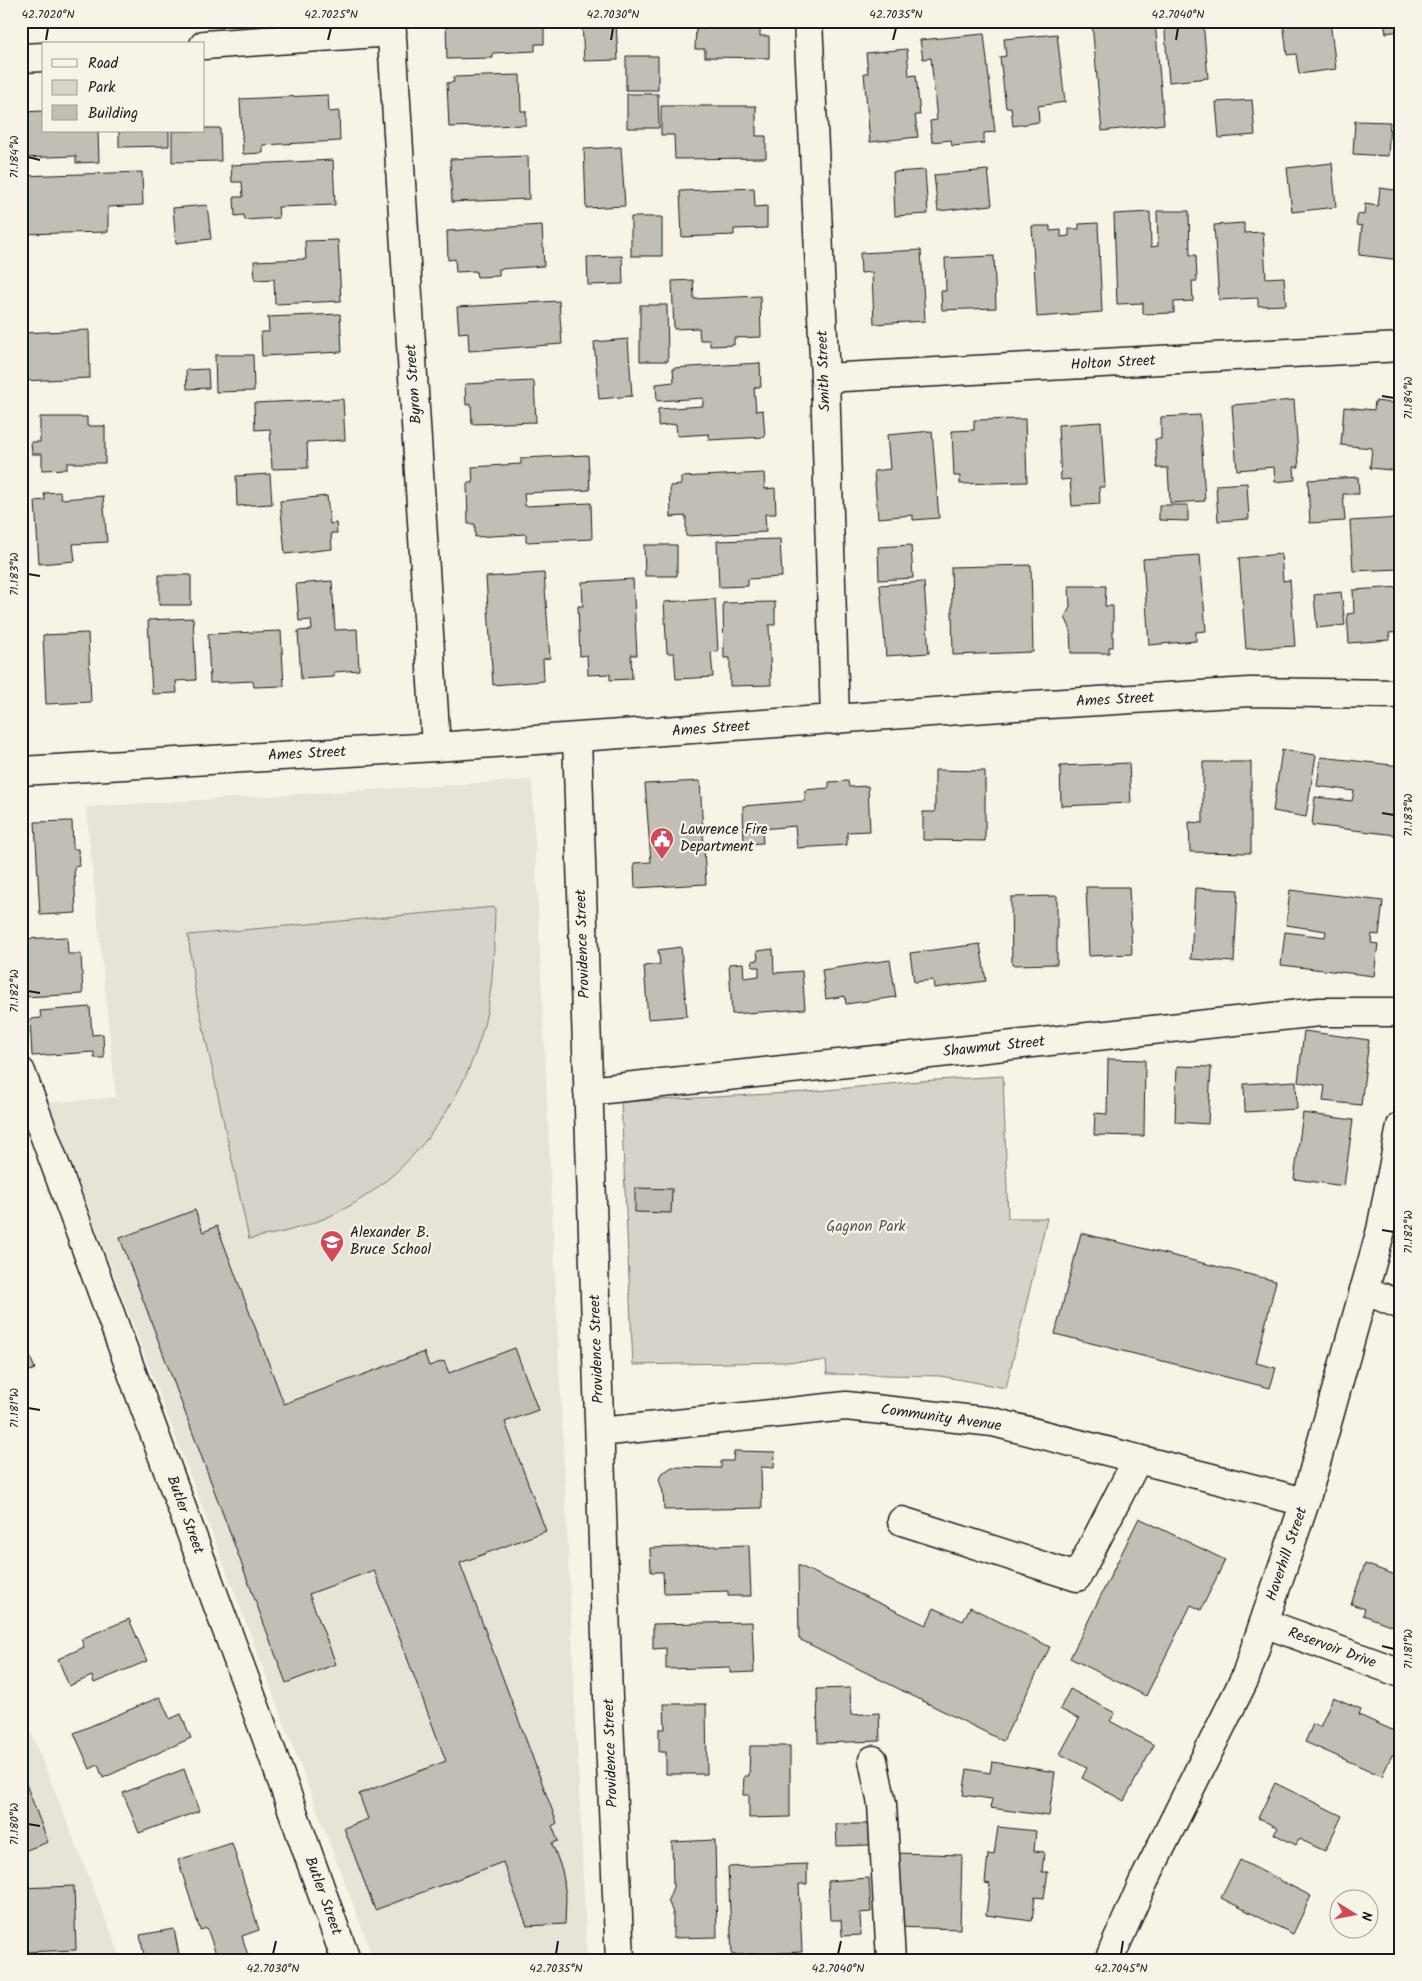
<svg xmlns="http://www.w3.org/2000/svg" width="1422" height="1981" font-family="Kalam,sans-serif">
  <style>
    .built { fill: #e6e3d9 }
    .green { fill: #d7d3cb; stroke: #7a7874 }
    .building { fill: #c0beb5; stroke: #1c1c1c }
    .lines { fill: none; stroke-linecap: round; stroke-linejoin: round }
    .minor-casing { stroke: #1c1c1c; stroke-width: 31 }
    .major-casing { stroke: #1c1c1c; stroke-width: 31 }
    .minor { stroke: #f7f3e8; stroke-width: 28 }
    .major { stroke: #f7f3e8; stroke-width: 28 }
    .ticks { fill: none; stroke: #1c1c1c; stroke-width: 2 }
    .labels { text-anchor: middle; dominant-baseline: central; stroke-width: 4.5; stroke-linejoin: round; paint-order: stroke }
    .street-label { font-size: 15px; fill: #1c1c1c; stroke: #f7f3e8 }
    .poi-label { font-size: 15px; fill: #1c1c1c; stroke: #f7f3e8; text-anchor: start }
    .park-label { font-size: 15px; fill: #545351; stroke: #f7f3e8 }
    .neatline { fill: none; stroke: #1c1c1c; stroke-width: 2 }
    .ticks-label { font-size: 12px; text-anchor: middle; fill: #1c1c1c }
  </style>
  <rect width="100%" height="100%" fill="#f7f3e8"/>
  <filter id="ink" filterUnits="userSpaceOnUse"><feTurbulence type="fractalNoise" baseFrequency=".02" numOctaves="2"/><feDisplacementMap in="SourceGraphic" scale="10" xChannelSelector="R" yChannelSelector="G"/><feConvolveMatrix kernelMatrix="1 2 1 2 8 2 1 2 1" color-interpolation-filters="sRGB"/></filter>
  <g filter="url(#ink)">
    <path class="built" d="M532,780L587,1960H374L49,1103L116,1097L86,807Z
      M21,1707L122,1960H21Z"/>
    <path class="green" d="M495,907C494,947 494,986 484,1025C460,1116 393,1199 301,1227C284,1233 266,1235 249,1239L195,989L188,935Z
      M1003,1076L1008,1218H1047L1006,1388L940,1376L827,1374L826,1361L633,1365L621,1102L807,1092L919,1081Z"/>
    <path class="building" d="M446,21H544V44H535V51L493,53V58L447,59Z
      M582,21H616L618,60L584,61Z
      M705,21H760V36H769V58L705,57V49H695L696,28H705Z
      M1121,21H1155L1164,124L1102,131L1092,24Z
      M1164,21H1203L1208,78L1169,82Z
      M1283,21H1330L1336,69L1299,74L1296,54L1287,55Z
      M1384,21H1401V31L1386,33Z
      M984,34L995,132L984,133V143L952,146L951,140L932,142L930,121L937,120L931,58L923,59L920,40Z
      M1057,34L1065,102L1038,106L1039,122L1013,126L1011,107L1006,108L1000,57L1006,56L1004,39Z
      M907,49L909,76L916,75L920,115H915L918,137L870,142L864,73H868L866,53Z
      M626,56H658V90H626Z
      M520,75L521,111H526V125L449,127L447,83L454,82L453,77Z
      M1401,80V124L1397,123Z
      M627,94H658L659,128H627Z
      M328,95L329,112L339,111L340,141L263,145V153L243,154L240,99Z
      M1252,100L1255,135L1219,138L1216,102Z
      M661,106H756V136H766V158L675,159L674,135H661Z
      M44,111V131H98L99,162L76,163V156L21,158V112Z
      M1355,121L1390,122L1388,156L1353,154Z
      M204,128H220L221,161L172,162V131H204Z
      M119,131H169V146L119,147Z
      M621,147L625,206L586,208L584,149Z
      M528,156L529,199L452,202L450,159Z
      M333,160L335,205L278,207L279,218L245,220L244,215L235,216L234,197H243L242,182H232L231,165Z
      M1332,163L1336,207L1292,212L1287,168Z
      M925,170L928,214L895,216L893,172Z
      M988,170L992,205L938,211L934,175Z
      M142,172L143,205L108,207V232L21,234V176Z
      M754,188L755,207L767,206V228L734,229V235L682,237L680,191Z
      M1380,188L1401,191V260L1359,255L1362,226L1356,225L1358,214L1364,215L1365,204L1378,206Z
      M207,205L211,239L176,243L173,208Z
      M1157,211H1189L1190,255H1196L1197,281H1192L1193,301L1174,302V313L1143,314V303L1117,304L1114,214L1150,212L1151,247L1158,246Z
      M631,217H662V256H631Z
      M1098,223L1102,312L1037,317L1032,226H1050V231L1061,230V237L1069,236V229H1079V224Z
      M1244,223V233L1263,232L1266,278L1284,277L1286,305L1258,306V298L1219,300L1214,225Z
      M542,225L544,266L499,269V276L477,277L476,271L456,272L455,259L448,260L447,231Z
      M338,240L341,301L275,304L274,279L255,280L254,261L306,259L305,241Z
      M921,250L925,321L874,324L872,272L861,273L860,253Z
      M622,256L623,284L588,285L587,257Z
      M994,256L996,308L942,310L941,291H946L945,258Z
      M693,280L694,299L760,296L761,337L734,338V345L710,346V340H700L699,328L674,329L672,281Z
      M559,301L562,344L469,351L468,332L459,333L457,307Z
      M640,305H667L668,361H640Z
      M340,314L342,352L262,356L261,332H269L268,317Z
      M89,330L90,378L21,381L22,333Z
      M628,339L632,396L599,399L594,342Z
      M215,355H253L254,391L216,392Z
      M760,363L761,387L754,388L756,411L763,410L765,437L709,440V434L677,436L676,424L658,426V409L703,406V398L657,401L656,384L674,382L673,368Z
      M208,369L209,388L187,389L186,370Z
      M534,381L536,422L472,424L471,404L466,405L465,384Z
      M343,399L345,440L307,442L308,468L272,469L270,429L255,430L254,403Z
      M1294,400L1299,467H1294L1295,480L1275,482L1274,467L1237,470L1232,405Z
      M1375,401L1401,404V471L1370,468L1372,448L1341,445L1344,407L1374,410Z
      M1200,415L1205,501L1170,503L1168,468H1157L1155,439H1161V417Z
      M40,417H87V426H105V463H67V469L42,470V454H32L31,442H40Z
      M1025,419L1027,482L960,484V476H954L952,431L974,430V420Z
      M1101,422L1105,487H1099L1100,504L1072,506L1070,479L1061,480L1058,425Z
      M932,431L939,518L913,520V515L878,518L874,471L890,469L887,435Z
      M588,455L590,490L524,493L525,506L591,503L592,539L526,542V534L475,537V524H468L467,483H473L472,467L521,464V458Z
      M764,473L765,489L775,488L776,514H765L766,532L686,536V516L671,517L670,486L681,485V477Z
      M270,474L272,504L237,506L236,476Z
      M1358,477L1359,494H1343L1345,521L1310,523L1308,480Z
      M1247,483L1249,519L1218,521L1216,485Z
      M60,492L61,499L103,496L107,542L73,544L75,561L39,564L35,501L45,500L44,493Z
      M327,496L330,524L336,523L337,533H331L332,549L285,554L280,501Z
      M1159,505H1188V521L1159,520Z
      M1401,518V569L1353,571L1350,521Z
      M780,539L782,577L748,579V586L719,587L717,541Z
      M644,545H677V576H645Z
      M911,545L913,578L879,580L878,547Z
      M1281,554L1283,581L1290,580L1295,646L1246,649L1239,558Z
      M1200,555L1206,631L1196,632V641L1149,645L1143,559Z
      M1031,565L1033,652L953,655L951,567Z
      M544,573L550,658L543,659L544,681L493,685L486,577Z
      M159,575H191V605H159Z
      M633,579L637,655H631L632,679L610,680V674L588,675L587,655L580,656L578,606H583L582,582Z
      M332,581L335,630L357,629L359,670L334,672V677L301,679L298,631L312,630L311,620L299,621L296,584Z
      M924,582L929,653L886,656L880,585Z
      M1069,586H1106L1105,606H1113V647H1109V653H1071L1070,628L1065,617L1070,607Z
      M1401,587V632L1389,633L1390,640L1349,643L1347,614L1354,613L1353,590Z
      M1341,592L1345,625L1317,628L1314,595Z
      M715,599L718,651L711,652L713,677L676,679L674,653H667L664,602Z
      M775,602V625H769L771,685L730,686V658H724L723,603Z
      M193,618L196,680L176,681L177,693L152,694L148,620Z
      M281,631L284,686L254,687L253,681L210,683L208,634Z
      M88,633L91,702L46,704L43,635Z
      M1282,750L1316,755L1306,817L1273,811Z
      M1321,757L1401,766V793L1396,835L1312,825L1315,797L1352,801L1354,791L1317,786Z
      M1203,762H1251V853L1190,852L1189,822L1203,823Z
      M1129,763L1131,803L1061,806L1060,766Z
      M935,770L985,771V841L923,840V812H935Z
      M700,781L706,884L635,888L634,863L651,862L645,784Z
      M848,781L849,787L868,786L870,831L847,832V845L797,848L795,826L762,829L763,843L744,844L743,806L805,801V790L829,788V782Z
      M72,821L73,849H78L79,866L74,867L76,913L40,915L35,822Z
      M1086,887H1129L1132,954L1089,956Z
      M1195,888L1238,890L1234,962L1191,959Z
      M1290,890L1383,901L1379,935L1372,934L1371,943L1378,944L1374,976L1281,965L1285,932L1325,937L1326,931L1286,925Z
      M1057,896V964L1012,965L1011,897Z
      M67,937L68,954H81L83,994L23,997L21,939Z
      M980,944L986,981L934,988L933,980L914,982L910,953Z
      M681,947L687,1016L648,1019L644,966L660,964L658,950Z
      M773,949L774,973L802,971L805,1009L732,1014L729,964L743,963L744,978L759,976V967H753L752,961L758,960L757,951Z
      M890,960L896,997L846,1004L845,996L826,999L822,970Z
      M90,1007L92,1035L103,1034L104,1058H94V1052L32,1056L30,1019L41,1018L40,1011Z
      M1304,1031L1369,1040L1361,1105L1323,1101L1325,1086L1298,1082Z
      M1108,1059L1145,1060L1144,1136L1094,1135L1095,1113L1107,1114Z
      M1177,1066L1211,1067L1208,1124L1175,1122Z
      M1296,1081L1297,1109L1245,1112L1244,1084Z
      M1303,1113L1353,1120L1344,1186L1294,1179Z
      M635,1188L672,1189L671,1213L635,1212Z
      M195,1210L203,1232L217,1226L284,1404L424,1352L429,1366L444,1361L449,1373L515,1348L538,1410L505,1422L546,1531L460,1563L557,1823L552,1826L558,1841L552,1843L562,1870L564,1881L566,1899L565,1924L527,1926L503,1862L375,1910L344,1828L368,1819L359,1794L446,1761L374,1570L309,1594L336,1664L286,1683L120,1238Z
      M1081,1233L1276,1281L1256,1363L1276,1368L1270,1388L1055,1334Z
      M21,1334L35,1369L21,1374Z
      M734,1451L775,1452L774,1468L761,1467L762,1508L664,1510L663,1492L659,1480L661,1474L672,1467L721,1468V1461H733Z
      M1139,1518L1225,1560L1201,1610L1191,1605L1146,1696L1070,1658Z
      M749,1545L751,1596H728V1591L664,1593L663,1572H651L650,1548Z
      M1365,1564L1401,1577V1629L1363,1615L1365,1609L1351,1604Z
      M798,1565L926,1625L934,1608L963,1621L970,1607L1050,1647L1003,1741L799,1639Z
      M129,1619L147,1661L94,1683L92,1676L69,1686L58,1659L84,1647L81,1639Z
      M752,1622L754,1672L730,1673V1667L666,1669V1648L653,1649V1624Z
      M850,1688L851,1715L879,1713L880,1741L818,1743L817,1689Z
      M1070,1689L1115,1713L1110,1721L1154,1745L1124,1801L1082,1778L1087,1768L1060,1754L1079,1719L1060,1709Z
      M160,1697L170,1719L181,1714L191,1738L103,1778L98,1765L90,1769L74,1733Z
      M1333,1697L1361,1709L1359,1715L1401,1734V1751L1398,1757L1392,1755L1382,1776L1305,1742L1313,1724L1320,1727Z
      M664,1704H706L707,1774H666V1752H659V1729H665Z
      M750,1746H790V1817L749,1818V1795H743L744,1776H749Z
      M992,1762L1055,1772L1049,1816L990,1808L992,1799L963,1795L967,1769L990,1773Z
      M184,1769L199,1811L139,1833L123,1793Z
      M21,1771L48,1842L21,1852Z
      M1275,1783L1342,1816L1325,1851L1299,1839L1296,1845L1274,1834L1278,1828L1258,1818Z
      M836,1824H870V1845L837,1846Z
      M998,1827L1036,1831L1034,1851L1044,1852L1042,1872H1048L1044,1898L1035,1897L1032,1921L986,1915L990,1884L985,1883L988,1854L994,1855Z
      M715,1840L717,1937L673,1938V1913L668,1900L673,1887L672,1842Z
      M232,1843L259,1930L242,1936L249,1959L218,1960L207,1928L200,1930L178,1860Z
      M896,1853L962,1855L960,1929L893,1927Z
      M1240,1860L1311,1896L1293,1934L1221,1898Z
      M807,1864V1884H799L802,1952L732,1955L728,1867Z
      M869,1878L871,1912L860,1913L861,1935L842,1936L841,1920H830L828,1881Z
      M74,1886L76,1950L21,1952V1888Z
      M174,1929L180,1960H145L140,1935Z"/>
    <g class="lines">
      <g class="minor-casing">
        <path id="minor" d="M391,21L436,747
          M808,21L825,378L835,720
          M204,45L392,32
          M21,58L44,57
          M825,378L1401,347
          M577,738L608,1698L620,1960
          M21,771L436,747L1032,705L1250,692L1401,694
          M21,1072L267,1739L346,1960
          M588,1091L1319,1012H1401
          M1364,1290L1401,1305
          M600,1432L846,1406L993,1422L1305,1502
          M902,1521L1077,1577L1137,1460
          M1264,1623L1401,1673
          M873,1760L882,1804L891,1960"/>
      </g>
      <g class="major-casing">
        <path id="major" d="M1109,1960L1142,1885L1245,1678L1305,1502L1381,1230L1401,1126"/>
      </g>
      <use href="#minor" class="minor"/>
      <use href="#major" class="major"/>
    </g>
  </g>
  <path class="ticks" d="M46,40L48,28M328,40L331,28M611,40L613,28M893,40L896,28M1176,40L1178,28M28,157L40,160M1382,396L1394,398M28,574L40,576M1382,813L1394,815M28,991L40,993M1382,1230L1394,1232M28,1408L40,1410M1382,1646L1394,1649M28,1824L40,1826M273,1954L276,1941M556,1954L558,1941M838,1954L841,1941M1121,1954L1123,1941"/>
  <defs>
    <g id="civic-pin" transform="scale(1.25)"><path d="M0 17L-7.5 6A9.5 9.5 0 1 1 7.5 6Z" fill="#d1495b" stroke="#f7f3e8"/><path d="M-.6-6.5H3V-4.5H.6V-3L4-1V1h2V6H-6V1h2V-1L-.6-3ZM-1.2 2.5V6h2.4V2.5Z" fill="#fff"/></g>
    <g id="school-pin" transform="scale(1.25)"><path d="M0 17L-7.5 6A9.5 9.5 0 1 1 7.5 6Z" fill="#d1495b" stroke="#f7f3e8"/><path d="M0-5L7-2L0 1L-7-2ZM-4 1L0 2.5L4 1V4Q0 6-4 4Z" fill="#fff"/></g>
  </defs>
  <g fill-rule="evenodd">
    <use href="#civic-pin" x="662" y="839"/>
    <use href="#school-pin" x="332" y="1242"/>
  </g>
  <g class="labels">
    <g class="street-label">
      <text transform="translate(1113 363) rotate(-3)">Holton Street</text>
      <text transform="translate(824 371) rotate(-92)">Smith Street</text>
      <text transform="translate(414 384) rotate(-94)">Byron Street</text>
      <text transform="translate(1115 700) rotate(-3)">Ames Street</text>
      <text transform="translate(711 729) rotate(-4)">Ames Street</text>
      <text transform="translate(307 754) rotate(-3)">Ames Street</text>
      <text transform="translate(583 944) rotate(-92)">Providence Street</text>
      <text transform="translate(994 1047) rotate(-6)">Shawmut Street</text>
      <text transform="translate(597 1349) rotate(-92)">Providence Street</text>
      <text transform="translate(941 1418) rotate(8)">Community Avenue</text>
      <text transform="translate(185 1515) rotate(70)">Butler Street</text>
      <text transform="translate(1287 1554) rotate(-71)">Haverhill Street</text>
      <text transform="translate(1332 1648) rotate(20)">Reservoir Drive</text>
      <text transform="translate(611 1753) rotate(-92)">Providence Street</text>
      <text transform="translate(323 1896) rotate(70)">Butler Street</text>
    </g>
    <g class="poi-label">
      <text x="680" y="830">Lawrence Fire<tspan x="680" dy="17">Department</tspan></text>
      <text x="350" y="1233">Alexander B.<tspan x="350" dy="17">Bruce School</tspan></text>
    </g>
    <g class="park-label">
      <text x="866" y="1227">Gagnon Park</text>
    </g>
  </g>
  <rect width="1422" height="1981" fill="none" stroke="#f7f3e8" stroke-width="55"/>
  <rect x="42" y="42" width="162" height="90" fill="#f7f3e8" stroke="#9f9d96"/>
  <rect x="52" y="59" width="25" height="8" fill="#f7f3e8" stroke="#9f9d96"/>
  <text x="88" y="68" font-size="15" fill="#1c1c1c">Road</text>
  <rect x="52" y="80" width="25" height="15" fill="#d7d3cb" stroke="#9f9d96"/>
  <text x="88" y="92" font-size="15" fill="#1c1c1c">Park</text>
  <rect x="52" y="105" width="25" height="15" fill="#c0beb5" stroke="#9f9d96"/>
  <text x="88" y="118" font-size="15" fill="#1c1c1c">Building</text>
  <g transform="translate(1354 1914) rotate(100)"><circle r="24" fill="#f7f3e8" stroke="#9f9d96"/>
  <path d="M0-4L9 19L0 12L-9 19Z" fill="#d1495b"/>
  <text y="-8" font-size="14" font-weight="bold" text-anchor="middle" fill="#1c1c1c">N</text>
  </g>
  <rect x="28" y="28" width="1366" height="1926" class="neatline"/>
  <g class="ticks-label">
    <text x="48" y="18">42.7020°N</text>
    <text x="331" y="18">42.7025°N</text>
    <text x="613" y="18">42.7030°N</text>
    <text x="896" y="18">42.7035°N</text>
    <text x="1178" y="18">42.7040°N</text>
    <text transform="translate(14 157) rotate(-90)" y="4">71.184°W</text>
    <text transform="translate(1408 398) rotate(-90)" y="4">71.184°W</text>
    <text transform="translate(14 574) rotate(-90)" y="4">71.183°W</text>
    <text transform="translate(1408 815) rotate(-90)" y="4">71.183°W</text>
    <text transform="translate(14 991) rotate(-90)" y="4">71.182°W</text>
    <text transform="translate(1408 1232) rotate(-90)" y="4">71.182°W</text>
    <text transform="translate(14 1408) rotate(-90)" y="4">71.181°W</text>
    <text transform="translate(1408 1649) rotate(-90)" y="4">71.181°W</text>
    <text transform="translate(14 1824) rotate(-90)" y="4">71.180°W</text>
    <text x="273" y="1972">42.7030°N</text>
    <text x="556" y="1972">42.7035°N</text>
    <text x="838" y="1972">42.7040°N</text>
    <text x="1121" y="1972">42.7045°N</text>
  </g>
</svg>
